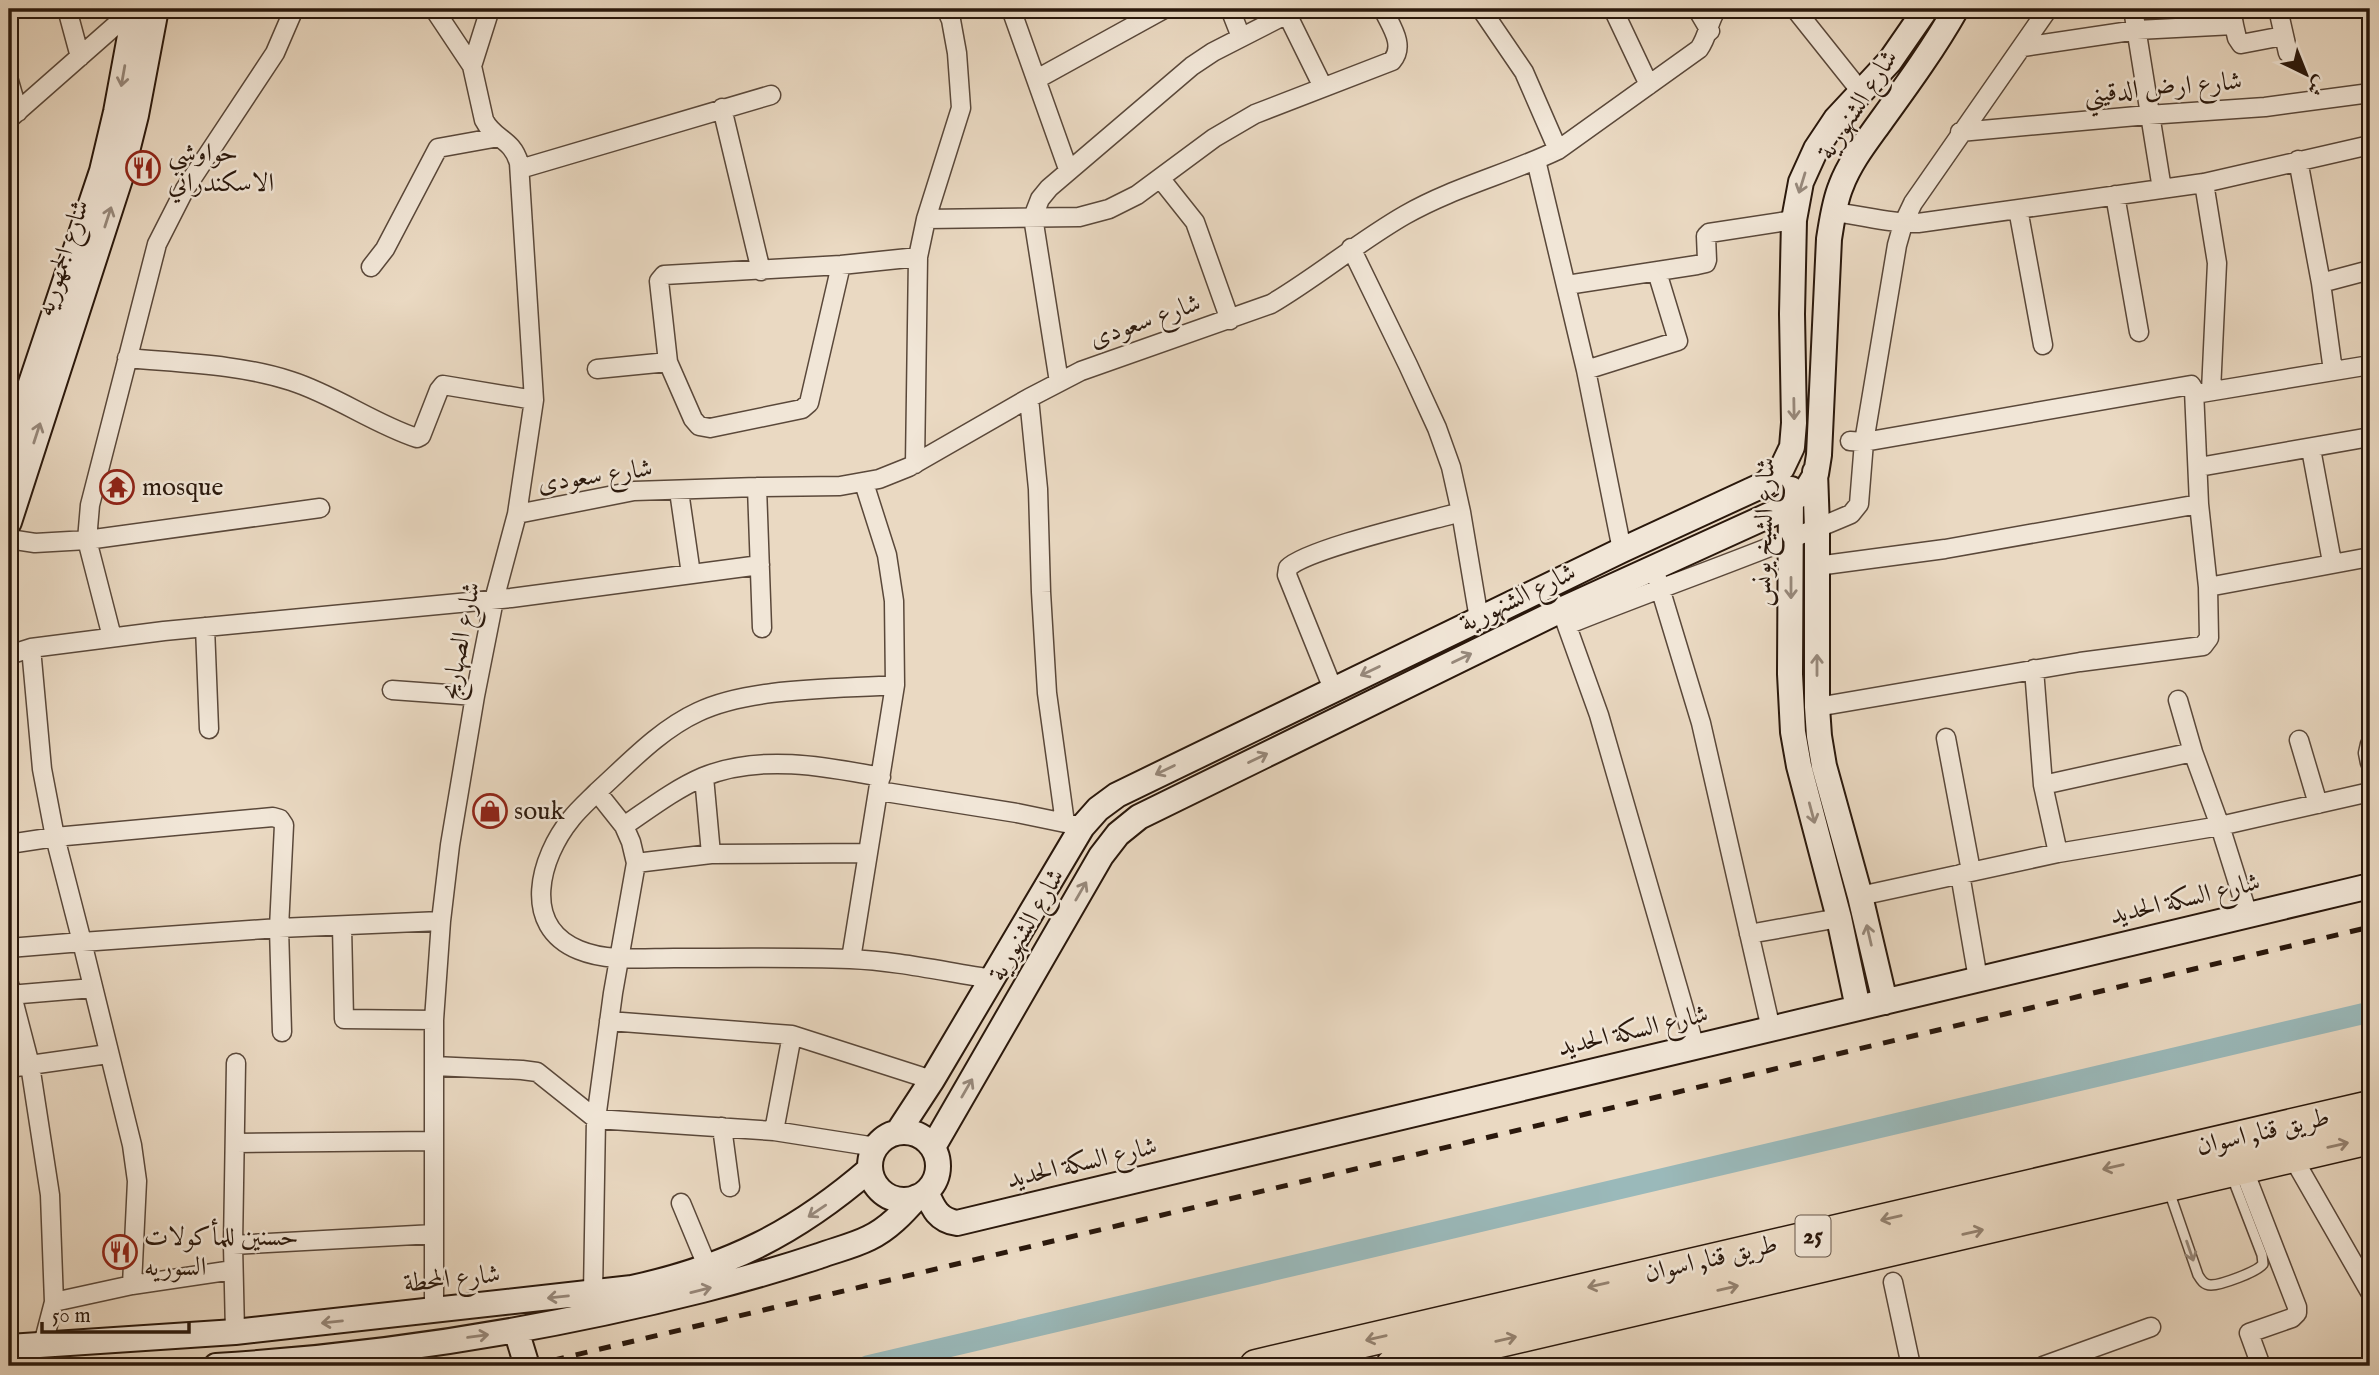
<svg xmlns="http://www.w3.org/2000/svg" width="2379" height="1375" font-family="'IM FELL English',Amiri,serif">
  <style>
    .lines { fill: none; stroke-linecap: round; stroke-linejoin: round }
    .canal { stroke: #9ab9ba; stroke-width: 21 }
    .lane-casing { stroke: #5a483a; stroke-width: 12 }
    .street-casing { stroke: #5a483a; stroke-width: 21 }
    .secondary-casing { stroke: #2a180c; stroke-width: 28 }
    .highway-casing { stroke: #2a180c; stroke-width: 35 }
    .lane { stroke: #f1e6d7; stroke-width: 9 }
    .street { stroke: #f1e6d7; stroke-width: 18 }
    .secondary { stroke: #f1e6d7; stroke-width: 24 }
    .highway { stroke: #ead9c2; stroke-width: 32 }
    .rail { stroke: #2a180c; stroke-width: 5; stroke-dasharray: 12 12; stroke-linecap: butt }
    .oneway { stroke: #97897c }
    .oneway2 { stroke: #948270 }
    .labels { text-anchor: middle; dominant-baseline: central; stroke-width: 5; stroke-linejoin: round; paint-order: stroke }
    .shield { fill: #f1e6d7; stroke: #665649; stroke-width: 2 }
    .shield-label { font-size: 24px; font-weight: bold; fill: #2a180c }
    .street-label { font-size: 26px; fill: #2a180c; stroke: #f1e6d7 }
    .poi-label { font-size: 26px; fill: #2a180c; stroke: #f1e6d7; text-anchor: start }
  </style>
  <rect width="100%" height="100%" fill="#ead9c2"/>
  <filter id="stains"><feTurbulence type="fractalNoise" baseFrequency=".00286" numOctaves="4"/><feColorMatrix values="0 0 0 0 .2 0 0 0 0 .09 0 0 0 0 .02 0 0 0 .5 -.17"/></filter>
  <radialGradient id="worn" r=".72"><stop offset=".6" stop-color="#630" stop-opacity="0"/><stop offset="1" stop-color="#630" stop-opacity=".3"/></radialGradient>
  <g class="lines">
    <path class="canal" d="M867,1366L2370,1012"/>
    <g class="lane-casing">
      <path id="lane" d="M2169,1191L2198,1275C2201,1280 2204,1285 2211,1285C2221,1285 2257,1272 2263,1264L2262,1255L2232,1177"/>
    </g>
    <g class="street-casing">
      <path id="street" d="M67,9L80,57
        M1011,9L1068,169
        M1230,9L1241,37
        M1481,9L1524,72L1558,150
        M1613,9L1649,85
        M1697,9L1710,31
        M1795,9L1862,93
        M2133,9L2162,189
        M2278,9L2288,53
        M1287,14L1323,87
        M2234,25L2237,38L2241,44L2283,36
        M2023,47L2137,30L2234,25L2231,9
        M472,66L490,9
        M1037,79L1164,9
        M9,81L18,112
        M722,108L761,271
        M9,119L134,9
        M1960,132L2148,115L2265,107L2370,93
        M1536,160L1586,370L1622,550
        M2298,160L2321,283L2333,371
        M520,169L771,95
        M1160,178L1195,222L1230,320
        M2204,183L2217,263L2211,391
        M2115,195L2139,332
        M2018,209L2043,345
        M1833,212C1862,215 1890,224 1918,223L2204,183L2370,145
        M926,219L1079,217L1109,209L1137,195L1214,138L1255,114L1392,61C1406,45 1390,25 1383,9
        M1351,248L1408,365L1437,428L1451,467L1461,512L1479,619
        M841,265L809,403L802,409L710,428L699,426L693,419L668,362L659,281L664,275L841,265L918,257
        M371,267L385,249L438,148L499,137
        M2321,283L2370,270
        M1567,285L1697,265L1706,263L1707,260L1706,236L1709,233L1794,220
        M127,358C181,363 239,364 291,381C335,395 374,424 417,438L421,436L439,390L443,385L534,400
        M597,369L668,362
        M1586,370L1678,341L1657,272
        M1059,382L1033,217L1040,199L1049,188L1192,66L1213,52L1297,9
        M2201,393L2370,365
        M1029,398L1038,489L1041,592L1047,693L1065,823
        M1850,441L1864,442L2191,385L2194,390L2199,504
        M2311,449L2332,562
        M915,464L918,257L926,219L961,108L957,53L951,20L946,9
        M2199,467L2370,437
        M757,487L762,628
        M679,491L691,574
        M517,514L634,491L757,487L840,486L879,479L909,467L1029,398L1081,371L1271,304C1317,277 1358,242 1405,215C1454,187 1508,174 1558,150L1699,49C1709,35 1708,21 1717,9
        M9,539L35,543L87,540L320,508
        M1657,578L1701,723L1771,1029
        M2208,587L2370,557
        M1563,615L1599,715L1695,1047
        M1567,625C1661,587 1758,554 1851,514L1859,504L1864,442L1897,245L1903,224L1913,203L2048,9
        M205,627L209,729
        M112,637L87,540L90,505L157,244L185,189L275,53L294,9
        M9,655L31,648L164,631L511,598L760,565
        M2034,669L2043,785L2058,853
        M1333,689L1287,575L1288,568C1306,549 1429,521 1461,512
        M392,690L475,696
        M1817,707L2080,662L2203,646L2209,638L2208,587L2199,504L1945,549L1817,566
        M1946,738L1971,871
        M2299,740L2318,804
        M2370,744L2368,753L2370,763
        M2193,752L2220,826L2248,915
        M704,777L711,854
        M2043,785L2193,752L2178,700
        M879,791L1017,813L1075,825
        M597,792C628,764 659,730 698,712C750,687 837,689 895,685L894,601L887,555L864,483
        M624,826C649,809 675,789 703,777C759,754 824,766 881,777
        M9,844L55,837L273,817L280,819L284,825L279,928L441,921
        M636,863L711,854L868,853
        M1960,874L1978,979
        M1860,896L2058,853L2220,826L2370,792
        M342,926L344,1019L434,1020
        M1749,934L1839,918
        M9,948L82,942L55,837L42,769L31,648
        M851,959L895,685
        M9,984L30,1065L9,1068
        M9,995L93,988
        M609,1021L792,1035L932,1080
        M434,1066L522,1070L537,1072L596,1119L774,1131L876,1147
        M722,1127L730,1187
        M774,1131L792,1035
        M236,1143L434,1141
        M2292,1156L2370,1292
        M2240,1160L2297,1307V1313L2292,1318L2249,1333L2261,1366
        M681,1203L708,1268
        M233,1245L236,1063
        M1893,1282L1911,1366
        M132,1285L137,1181L132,1145L82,942L279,928L282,1032
        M593,1293L596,1119L613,993L636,863L631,842L624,826L597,792C588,801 578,810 571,819C540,857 520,926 579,950C608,962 643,958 674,958C732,958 791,957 850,959C898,961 945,972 993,979
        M54,1302L50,1195L30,1065L108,1054
        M434,1311V1020L441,921L450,845L475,696L494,600L517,514L534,400L519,163C512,138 494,140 484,120L472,66L434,9
        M235,1332L233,1245L434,1234
        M43,1344L54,1302L132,1285L233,1270
        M2043,1366L2151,1327"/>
    </g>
    <g class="secondary-casing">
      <path id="secondary" d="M9,449L102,171L116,112L135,9
        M1815,472L1817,528V707L1819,736L1824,766L1860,896L1885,1002
        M1791,489L1790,674L1793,732L1799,766L1839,918L1858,1008
        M9,522L120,179L136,115L156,9
        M898,1132L932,1080L1082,827L1098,809L1117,795L1622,550L1765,484L1782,468L1792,447L1794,423L1792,314L1794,220L1801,182L1816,149L1836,119L1890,61L1926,9
        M870 1166a34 34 0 1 1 68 0a34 34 0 1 1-68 0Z
        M933,1147L1101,856L1118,834L1139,817L1561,610L1774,513L1807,489L1816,474L1819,455L1829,239C1832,221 1834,203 1841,186C1850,162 1866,142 1881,121C1907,85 1934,48 1956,9
        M926,1192C933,1208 938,1220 957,1223L2370,886
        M516,1330L527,1366
        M9,1347L235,1332L632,1288C728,1267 796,1233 870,1169
        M216,1366C380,1356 543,1330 702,1290C741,1280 780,1269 819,1256C835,1250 853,1246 869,1238C888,1229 903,1213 917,1197"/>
    </g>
    <g class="highway-casing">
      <path id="highway" d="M1256,1366L2370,1107
        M1392,1366L2370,1138"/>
    </g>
    <use href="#lane" class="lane"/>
    <use href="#street" class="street"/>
    <use href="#secondary" class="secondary"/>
    <use href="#highway" class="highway"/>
    <path class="rail" d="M529,1366L2370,927"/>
  </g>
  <defs><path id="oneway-shaft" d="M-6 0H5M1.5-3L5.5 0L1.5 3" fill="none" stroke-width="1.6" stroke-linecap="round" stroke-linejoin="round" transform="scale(1.75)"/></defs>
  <g class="oneway">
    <use href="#oneway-shaft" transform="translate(123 76) rotate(100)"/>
    <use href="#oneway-shaft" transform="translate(1802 183) rotate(107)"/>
    <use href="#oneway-shaft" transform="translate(108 217) rotate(-72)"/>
    <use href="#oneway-shaft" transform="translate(1794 409) rotate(89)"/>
    <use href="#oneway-shaft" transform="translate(37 433) rotate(-72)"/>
    <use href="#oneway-shaft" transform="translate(1791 588) rotate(90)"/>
    <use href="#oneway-shaft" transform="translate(1462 658) rotate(-26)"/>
    <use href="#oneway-shaft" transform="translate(1817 665) rotate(-90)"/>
    <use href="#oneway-shaft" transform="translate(1370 671) rotate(154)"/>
    <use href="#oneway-shaft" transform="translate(1258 758) rotate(-26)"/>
    <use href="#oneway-shaft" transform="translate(1165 770) rotate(154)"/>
    <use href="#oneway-shaft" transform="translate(1812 813) rotate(75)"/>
    <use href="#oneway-shaft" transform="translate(1081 891) rotate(-60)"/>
    <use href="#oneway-shaft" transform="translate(1869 935) rotate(-103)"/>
    <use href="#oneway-shaft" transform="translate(967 1088) rotate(-60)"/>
    <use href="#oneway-shaft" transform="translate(817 1211) rotate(146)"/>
    <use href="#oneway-shaft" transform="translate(2190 1251) rotate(71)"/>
    <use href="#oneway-shaft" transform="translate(701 1290) rotate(-14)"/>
    <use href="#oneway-shaft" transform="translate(558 1297) rotate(174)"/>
    <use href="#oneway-shaft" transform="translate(332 1322) rotate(174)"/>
    <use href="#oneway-shaft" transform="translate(478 1336) rotate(-8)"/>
  </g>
  <g class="oneway2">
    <use href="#oneway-shaft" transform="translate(2338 1145) rotate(-13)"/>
    <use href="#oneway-shaft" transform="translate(2113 1167) rotate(167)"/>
    <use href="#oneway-shaft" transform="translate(1891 1218) rotate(167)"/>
    <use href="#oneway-shaft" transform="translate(1973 1232) rotate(-13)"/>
    <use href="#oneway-shaft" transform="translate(1598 1285) rotate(167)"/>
    <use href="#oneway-shaft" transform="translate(1728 1288) rotate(-13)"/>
    <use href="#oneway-shaft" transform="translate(1376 1338) rotate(167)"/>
    <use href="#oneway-shaft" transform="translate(1506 1339) rotate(-13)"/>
  </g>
  <defs>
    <g id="restaurant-ring" transform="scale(1.75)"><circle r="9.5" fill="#f1e6d7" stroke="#8f2418" stroke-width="1.5"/><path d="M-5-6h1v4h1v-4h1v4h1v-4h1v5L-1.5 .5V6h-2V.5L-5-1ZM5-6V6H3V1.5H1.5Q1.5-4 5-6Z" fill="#8f2418"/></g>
    <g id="temple-ring" transform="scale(1.75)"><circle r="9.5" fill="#f1e6d7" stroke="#8f2418" stroke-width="1.5"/><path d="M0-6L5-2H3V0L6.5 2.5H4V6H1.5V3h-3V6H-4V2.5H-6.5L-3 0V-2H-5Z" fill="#8f2418"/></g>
    <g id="shop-ring" transform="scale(1.75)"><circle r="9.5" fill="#f1e6d7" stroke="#8f2418" stroke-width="1.5"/><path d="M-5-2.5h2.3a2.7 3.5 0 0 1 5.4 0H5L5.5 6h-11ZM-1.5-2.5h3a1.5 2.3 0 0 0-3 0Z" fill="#8f2418"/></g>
  </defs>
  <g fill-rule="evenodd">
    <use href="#restaurant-ring" x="143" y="168"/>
    <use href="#temple-ring" x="117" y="487"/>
    <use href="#shop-ring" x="490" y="811"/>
    <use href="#restaurant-ring" x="120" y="1252"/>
  </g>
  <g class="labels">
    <rect class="shield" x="1795.5" y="1215.5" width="35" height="41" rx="5"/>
    <g class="shield-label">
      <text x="1813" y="1236">25</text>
    </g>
    <g class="street-label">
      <text transform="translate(2163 88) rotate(-5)">شارع ارض الدقيني</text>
      <text transform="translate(1858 105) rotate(-57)">شارع الشنهورية</text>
      <text transform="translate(63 258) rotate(-72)">شارع الجمهوريه</text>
      <text transform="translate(1145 321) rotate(-19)">شارع سعودى</text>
      <text transform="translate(595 476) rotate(-8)">شارع سعودى</text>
      <text transform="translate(1764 532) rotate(-88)">شارع الشيخ يونس</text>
      <text transform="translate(1518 598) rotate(-26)">شارع الشنهورية</text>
      <text transform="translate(461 641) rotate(-79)">شارع الصهاريج</text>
      <text transform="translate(2185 899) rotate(-13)">شارع السكة الحديد</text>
      <text transform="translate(1027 925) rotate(-60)">شارع الشنهورية</text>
      <text transform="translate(1633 1031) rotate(-13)">شارع السكة الحديد</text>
      <text transform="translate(2263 1132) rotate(-13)">طريق قنا, اسوان</text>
      <text transform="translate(1082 1163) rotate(-13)">شارع السكة الحديد</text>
      <text transform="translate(1711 1259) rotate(-13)">طريق قنا, اسوان</text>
      <text transform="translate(452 1279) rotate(-6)">شارع المحطة</text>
    </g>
    <g class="poi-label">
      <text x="168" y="153">حواوشي<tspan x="168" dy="30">الاسكندراني</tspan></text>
      <text x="142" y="487">mosque</text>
      <text x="514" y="811">souk</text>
      <text x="144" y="1237">حسنين للمأكولات<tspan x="144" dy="30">السوريه</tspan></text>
    </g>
  </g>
  <rect width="2379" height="1375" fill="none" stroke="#ead9c2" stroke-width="35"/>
  <rect x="10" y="10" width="2358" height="1354" fill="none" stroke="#2a180c" stroke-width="3.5"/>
  <rect x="18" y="18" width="2344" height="1340" fill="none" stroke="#2a180c" stroke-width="2"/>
  <g transform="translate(2306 74) rotate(137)" stroke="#f1e6d7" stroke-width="5" paint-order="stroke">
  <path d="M0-5L12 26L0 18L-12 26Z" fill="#2a180c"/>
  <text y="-10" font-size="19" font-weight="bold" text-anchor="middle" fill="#2a180c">ش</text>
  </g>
  <path d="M42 1322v10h147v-10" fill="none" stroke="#2a180c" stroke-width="3.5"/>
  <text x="52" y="1322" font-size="21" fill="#2a180c" stroke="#f1e6d7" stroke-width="5" paint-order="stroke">50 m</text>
  <rect width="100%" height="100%" filter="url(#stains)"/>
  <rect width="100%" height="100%" fill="url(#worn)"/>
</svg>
